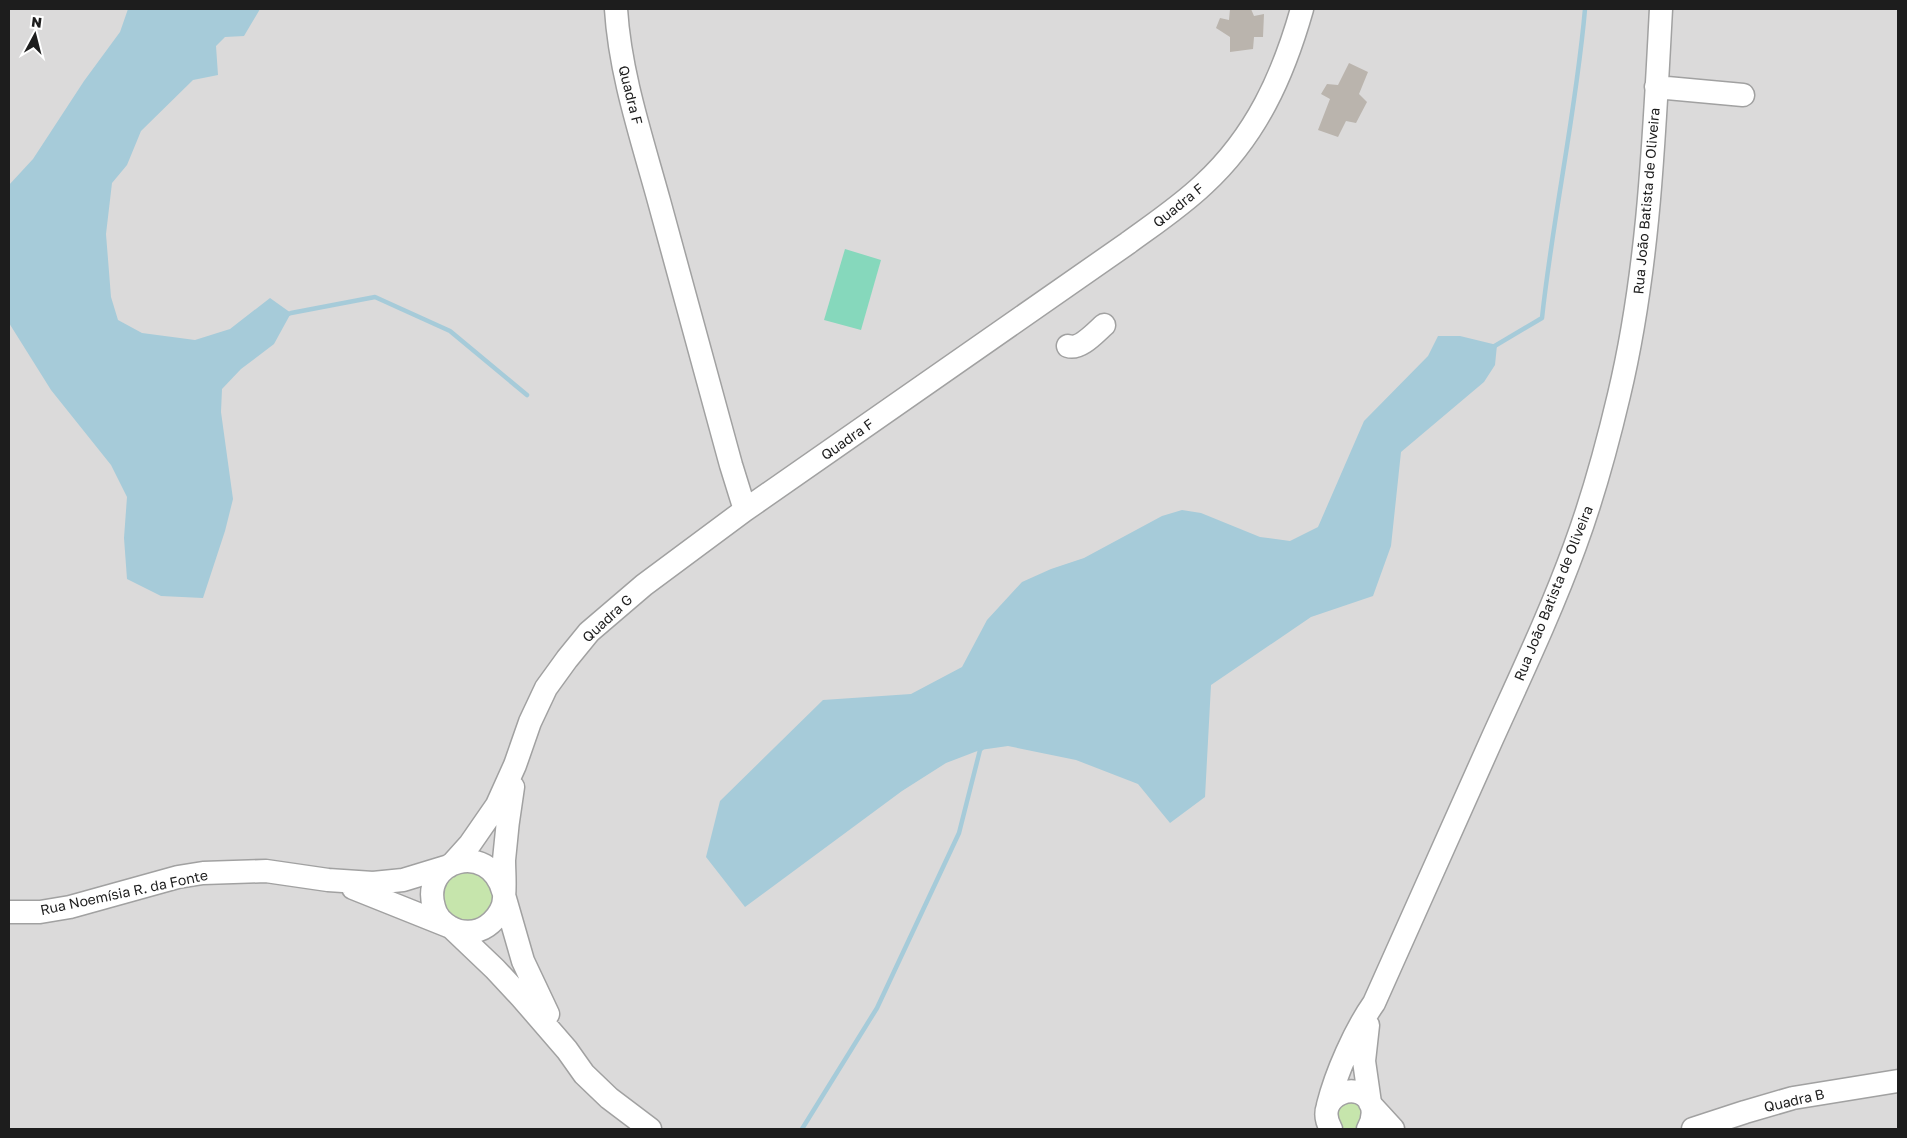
<svg xmlns="http://www.w3.org/2000/svg" width="1907" height="1138" font-family="'Golos Text',sans-serif">
  <style>
    .residential { fill: #dbdada }
    .grass { fill: #c6e5ac }
    .pitch { fill: #86d8bc }
    .water { fill: #a6cbd9 }
    .lines { fill: none; stroke-linecap: round; stroke-linejoin: round }
    .stream { stroke: #a6cbd9; stroke-width: 4.5 }
    .building { fill: #bab4ad }
    .minor-casing { stroke: #a1a1a1; stroke-width: 25 }
    .minor { stroke: #fff; stroke-width: 22 }
    .labels { text-anchor: middle; dominant-baseline: central; stroke-width: 4.5; stroke-linejoin: round; paint-order: stroke }
    .street-label { font-size: 14px; fill: #1d1d1d; stroke: #fff }
  </style>
  <rect width="100%" height="100%" fill="#eeebe3"/>
  <path class="residential" d="M9,9H1898V1129H9Z"/>
  <path class="grass" d="M471,870L489,880C496,907 496,909 471,923L451,917C439,895 439,897 452,875Z
    M1348,1098L1365,1107L1357,1129H1342L1339,1127L1336,1105Z"/>
  <path class="pitch" d="M845,249L881,260L861,330L824,320Z"/>
  <path class="water" d="M128,9H260L244,36L225,37L216,46L218,75L193,80L141,131L127,165L112,183L106,234L111,297L118,320L142,333L195,340L230,329L270,298L291,313L274,344L241,369L222,389L221,412L233,499L225,531L203,598L161,596L127,579L124,538L127,497L111,465L51,390L9,323V185L33,159L84,81L120,32Z
    M1438,336H1460L1497,345L1495,365L1484,382L1401,452L1391,546L1373,596L1311,617L1211,685L1205,797L1170,823L1138,784L1076,760L1008,746L980,750L946,763L902,791L745,907L706,857L720,801L823,700L911,694L962,667L987,620L1022,582L1051,569L1084,558L1162,516L1182,510L1201,513L1260,537L1290,541L1318,527L1364,421L1428,356Z"/>
  <g class="lines">
    <path class="stream" d="M286,315L291,313L375,297L450,331L527,395
      M1493,347L1542,318C1553,215 1576,113 1585,9
      M802,1129L877,1008L959,833L980,750L983,747"/>
  </g>
  <path class="building" d="M1230,9H1251L1254,16L1264,14L1263,37H1254L1253,49L1230,52V37L1216,28L1220,18L1229,20Z
    M1349,63L1368,72L1359,94L1367,102L1356,123L1346,121L1338,137L1318,130L1330,99L1321,94L1327,84L1338,85Z"/>
  <g class="lines">
    <g class="minor-casing">
      <path id="minor" d="M616,9C620,74 642,139 659,201C683,289 707,377 731,465L745,510
        M1656,87L1743,95
        M1068,346C1080,350 1095,333 1104,325
        M452,864L470,844L497,805L515,765L530,722L546,688L567,659L589,632L644,585L745,510L1128,243C1154,224 1181,206 1204,184C1256,136 1283,76 1302,9
        M353,888L448,926
        M503,891C489,840 420,860 434,907C436,916 443,923 450,927C461,934 477,933 487,926C494,921 500,914 503,905C506,891 504,874 504,860C506,835 509,811 513,787
        M504,895L523,961L548,1014
        M9,912H40L70,907L178,877L203,873L266,871L328,880L373,883L403,880L449,866
        M452,928L495,969L522,998L567,1050L584,1074L609,1098L650,1129
        M1368,1025L1364,1061L1370,1103
        M1328,1105C1336,1073 1355,1030 1374,1003C1413,915 1453,827 1492,739C1521,675 1551,612 1575,546C1593,497 1607,446 1619,395C1649,269 1654,138 1661,9
        M1371,1105L1393,1129
        M1331,1129C1311,1095 1363,1076 1372,1107C1374,1116 1372,1122 1368,1129
        M1693,1129L1745,1112L1793,1098L1898,1081"/>
    </g>
    <use href="#minor" class="minor"/>
  </g>
  <g class="labels">
    <g class="street-label">
      <text transform="translate(631 95) rotate(76)">Quadra F</text>
      <text transform="translate(1646 201) rotate(-85)">Rua João Batista de Oliveira</text>
      <text transform="translate(1178 205) rotate(-39)">Quadra F</text>
      <text transform="translate(847 439) rotate(-35)">Quadra F</text>
      <text transform="translate(1553 593) rotate(-68)">Rua João Batista de Oliveira</text>
      <text transform="translate(607 618) rotate(-43)">Quadra G</text>
      <text transform="translate(124 892) rotate(-12)">Rua Noemísia R. da Fonte</text>
      <text transform="translate(1794 1100) rotate(-13)">Quadra B</text>
    </g>
  </g>
  <rect width="1907" height="1138" fill="none" stroke="#1d1d1d" stroke-width="20"/>
  <g transform="translate(35 35) rotate(7)" stroke="#ffffff" stroke-width="4" paint-order="stroke">
  <path d="M0-4L9 19L0 12L-9 19Z" fill="#1d1d1d"/>
  <text y="-8" font-size="14" font-weight="bold" text-anchor="middle" fill="#1d1d1d">N</text>
  </g>
</svg>
